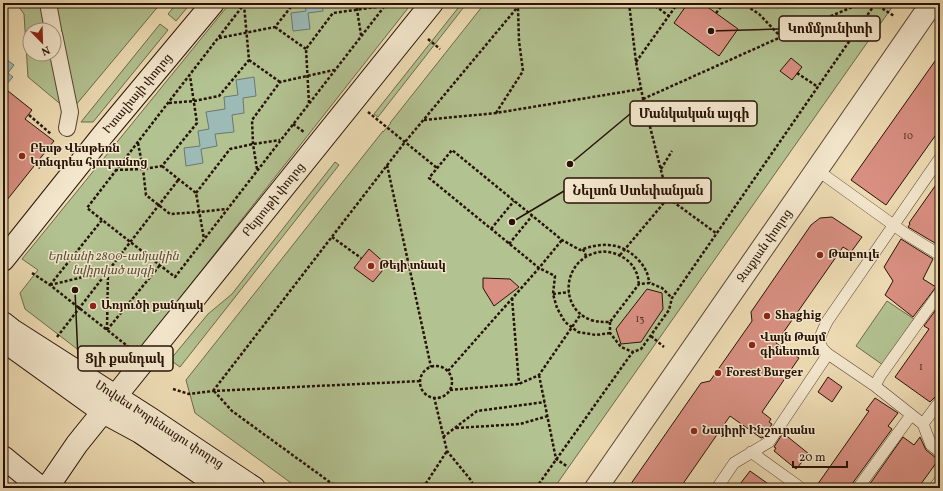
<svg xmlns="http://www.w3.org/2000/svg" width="943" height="491" font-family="Vollkorn,'Noto Serif Armenian',serif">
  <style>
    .green { fill: #b3c291; stroke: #6d6a4c; fill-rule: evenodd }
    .water { fill: #9cbab6; stroke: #6d7770 }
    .building { fill: #d99082; stroke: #271206 }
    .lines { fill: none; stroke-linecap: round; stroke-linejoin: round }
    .service-casing { stroke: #594432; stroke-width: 12 }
    .pedestrian-casing { stroke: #594432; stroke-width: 18 }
    .tertiary-casing { stroke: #594432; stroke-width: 24 }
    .secondary-casing { stroke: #271206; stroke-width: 24 }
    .path { stroke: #271206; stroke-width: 2.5; stroke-dasharray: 3 2; stroke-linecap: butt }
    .service { stroke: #f4e8ce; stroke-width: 11 }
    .pedestrian { stroke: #f4e8ce; stroke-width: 16 }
    .tertiary { stroke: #f4e8ce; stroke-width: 22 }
    .secondary { stroke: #f4e8ce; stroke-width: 22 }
    .poi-dot { fill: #8f2418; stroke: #f4e8ce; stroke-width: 1.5 }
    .labels { text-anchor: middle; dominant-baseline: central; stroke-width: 3; stroke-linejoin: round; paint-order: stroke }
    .number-label { font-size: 10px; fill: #543225 }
    .street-label { font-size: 12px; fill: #271206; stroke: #f4e8ce }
    .poi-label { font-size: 12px; font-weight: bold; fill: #271206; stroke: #f4e8ce; text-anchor: start }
    .park-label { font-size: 12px; font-style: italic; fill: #585037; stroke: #f4e8ce }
    .leader { fill: none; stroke: #271206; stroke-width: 1.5 }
    .callout-dot { fill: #271206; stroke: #f4e8ce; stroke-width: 1.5 }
    .callout { fill: #f4e8ce; stroke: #271206; stroke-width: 1.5 }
    .callout-label { font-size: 13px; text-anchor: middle; font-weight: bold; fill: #271206 }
  </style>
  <rect width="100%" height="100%" fill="#eedcb4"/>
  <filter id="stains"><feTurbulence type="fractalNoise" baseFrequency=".005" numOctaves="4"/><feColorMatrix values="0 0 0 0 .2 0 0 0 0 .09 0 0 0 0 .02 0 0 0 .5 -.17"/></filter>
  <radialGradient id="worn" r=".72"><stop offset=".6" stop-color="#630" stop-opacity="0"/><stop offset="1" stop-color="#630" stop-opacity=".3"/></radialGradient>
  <path class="green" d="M16,3H161L70,112L28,77L24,14ZM30,30H54V54H30Z
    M177,3H191L176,21L168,14Z
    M230,3H412L139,350L127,345C118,356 114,366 98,365L25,309L20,293L38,270L22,259Z
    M462,3H467L378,117L374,114Z
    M485,3H895L554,488H298L195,413L186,380L383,131V132L391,123H390Z
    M160,24L168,30L93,122H81Z
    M335,162L339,165L180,367L170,360L208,314L232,294Z
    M887,301L914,319L883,365L856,346Z"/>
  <path class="water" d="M305,3H322L323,11L308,13L310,29L293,31L291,13L306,11Z
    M3,57L14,65L8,73L13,77L4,87L3,86Z
    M254,77L256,96L243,98L244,113L232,115L234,132L215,134L217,146L201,149L203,163L186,166L184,148L200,146L198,131L209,129L206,112L225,109L224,97L238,95L236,80Z"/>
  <path class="building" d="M688,3H702L738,29L719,56L674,23Z
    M940,54V129L886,205L851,180Z
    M791,58L802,67L792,80L780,71Z
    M3,87L32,110L25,119L54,141L3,205Z
    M940,179V246L908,227L910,224L909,223Z
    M832,217L862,237L851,252L843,247L776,343L799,358L762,412L771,419L769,422L772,424L764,437L761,438L730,416L680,488H628L701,383L710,381L752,321L751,312L811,225L820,218Z
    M901,239L933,259L923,279L936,287L913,317L885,295L893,281L884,267Z
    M369,249L387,265L373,282L354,268Z
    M483,278L510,279L519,287L494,306L483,288Z
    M647,289L662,293L663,309L641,342L621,344L616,329Z
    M940,304V394L935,397L930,402L895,377L929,329L924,326Z
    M828,377L842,387L832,402L818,392Z
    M875,398L898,413L888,426L892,429L852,484L851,488H815L869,411L866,410Z
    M783,433L809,454L796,469L774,451L776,448L774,447Z
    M903,437L914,445L920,437L926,450L936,458L939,459L918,488H867Z
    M750,471L774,488H737Z"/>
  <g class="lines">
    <g class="service-casing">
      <path id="service" d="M940,158L828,320C821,334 814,343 828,354L875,386L923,424L931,445L940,452
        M817,170L906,234L940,255
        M875,386L880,376L940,292
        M923,424L940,401
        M751,452L801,488
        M717,488L734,463L769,442L828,354
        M858,488L911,415
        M934,488L940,480"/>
    </g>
    <g class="pedestrian-casing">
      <path id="pedestrian" d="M48,3L53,30
        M54,34L70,112L67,128"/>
    </g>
    <g class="tertiary-casing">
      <path id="tertiary" d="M596,488L800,194L932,3"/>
    </g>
    <g class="secondary-casing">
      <path id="secondary" d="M3,260L102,136L213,3
        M3,323L12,330L151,419L254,488
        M3,340L103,412L140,432L222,488
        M3,457L41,488
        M47,488L77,444L432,3"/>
    </g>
    <path class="path" d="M245,3L87,208L175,277L387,3
      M356,3L361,35
      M629,3L636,62L643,99L668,198L716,233
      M651,3L669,16
      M742,3L759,14L781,37
      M870,3L875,4
      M874,3L894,16
      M716,13L724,3
      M275,27L306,49
      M219,38L275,27L294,3
      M428,39L440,49
      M249,60L280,82
      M636,62L678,3
      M797,73L818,87
      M643,99L781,37L862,3
      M169,103L194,101L219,96L249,60L244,5
      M309,103L306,49L333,13L384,6
      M368,112L437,168
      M496,113L523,71L519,41L518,7L538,3
      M29,115L51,134
      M424,120L496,113L641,89
      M293,124L304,132
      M138,143L143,169L146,195L170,214L199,212L227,209
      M35,164L40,168
      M387,165L431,367
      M162,166L196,193L204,239
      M257,169L253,144L252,120L280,82L334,70
      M661,169L672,151
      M115,170L143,169L162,166L197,123L190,76
      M196,193L230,149L253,144L280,140
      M491,229L514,201
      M332,237L361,258
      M509,244L532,216
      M583,249L586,256
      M620,255L668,198
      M32,273L50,285L130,348
      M639,284C638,280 638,275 636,272C632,262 623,256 613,253C606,251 599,251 592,254C562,265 560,309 591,320C598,322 603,322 610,322L639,284L650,283L662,288L672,298
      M50,285L102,220
      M50,285L108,271
      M553,294L569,292
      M512,298L519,384
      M610,322V333L621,347L633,352
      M107,330L160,265
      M107,330L108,271
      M610,333L596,335L578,332L565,322L557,308L553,294L555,276L539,268L429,178L452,150L562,240L580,250C598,244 615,241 632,254C637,258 643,264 646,271C648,274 648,279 650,283
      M651,336L664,347
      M57,337L179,179
      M420 382a16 16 0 1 1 32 0a16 16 0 1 1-32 0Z
      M448,371L539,268L562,240
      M539,375L556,459L568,467
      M173,389L189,394L213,391L421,381
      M450,390L519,384L539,375L581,314
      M213,391L405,142L521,3
      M214,391L232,411L338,488
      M434,397L447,451L470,479L475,488
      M456,428L520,424L548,416
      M443,437L477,411L545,402
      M423,488L447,451
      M536,488L629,357L633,352L641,349L669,310L672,298L875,4"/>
    <use href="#service" class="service"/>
    <use href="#pedestrian" class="pedestrian"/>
    <use href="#tertiary" class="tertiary"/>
    <use href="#secondary" class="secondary"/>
  </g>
  <g class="poi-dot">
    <circle cx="22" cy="156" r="4"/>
    <circle cx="820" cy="255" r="4"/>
    <circle cx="371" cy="266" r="4"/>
    <circle cx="93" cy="306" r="4"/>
    <circle cx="767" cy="316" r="4"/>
    <circle cx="752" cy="345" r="4"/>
    <circle cx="718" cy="373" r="4"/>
    <circle cx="694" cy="431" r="4"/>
  </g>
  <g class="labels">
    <g class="number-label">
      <text x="908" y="136">10</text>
      <text x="640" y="319">13</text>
      <text x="921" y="367">1</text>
    </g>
    <g class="street-label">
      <text transform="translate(138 94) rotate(-50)">Իտալիայի փողոց</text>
      <text transform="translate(274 200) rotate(-51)">Բեյրութի փողոց</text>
      <text transform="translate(765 246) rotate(-55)">Զաքյան փողոց</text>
      <text transform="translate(159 425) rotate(33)">Մովսես Խորենացու փողոց</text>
    </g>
    <g class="poi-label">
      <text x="30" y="149">Բեսթ Վեսթեռն<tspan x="30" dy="14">Կոնգրես հյուրանոց</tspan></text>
      <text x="828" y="255">Թաբուլե</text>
      <text x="379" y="266">Թեյի տնակ</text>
      <text x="101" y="306">Առյուծի քանդակ</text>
      <text x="775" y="316">Shaghig</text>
      <text x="760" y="338">Վայն Թայմ<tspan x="760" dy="14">գինետուն</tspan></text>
      <text x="726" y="373">Forest Burger</text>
      <text x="702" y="431">Նայիրի Ինշուրանս</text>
    </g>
    <g class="park-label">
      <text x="113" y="257">Երևանի 2800-ամյակին<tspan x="113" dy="14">նվիրված այգի</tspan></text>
    </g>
  </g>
  <path class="leader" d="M711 31L779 29M570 164L630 114M512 222L564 191M75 290L78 359"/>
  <g class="callout-dot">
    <circle cx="711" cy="31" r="4"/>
    <circle cx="570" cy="164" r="4"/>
    <circle cx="512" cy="222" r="4"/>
    <circle cx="75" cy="290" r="4"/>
  </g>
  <g class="callout">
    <rect x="779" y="16" width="101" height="25" rx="4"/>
    <rect x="630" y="101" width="127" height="25" rx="4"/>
    <rect x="564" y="178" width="147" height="25" rx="4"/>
    <rect x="78" y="346" width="95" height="25" rx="4"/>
  </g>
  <g class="callout-label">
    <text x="830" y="33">Կոմմյունիտի</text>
    <text x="694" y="118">Մանկական այգի</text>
    <text x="638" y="195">Նելսոն Ստեփանյան</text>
    <text x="125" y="363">Ցլի քանդակ</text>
  </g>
  <rect width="943" height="491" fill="none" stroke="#eedcb4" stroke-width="16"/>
  <rect x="4" y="4" width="935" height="483" fill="none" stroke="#271206" stroke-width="2"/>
  <rect x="8" y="8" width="927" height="475" fill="none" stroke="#271206"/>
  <g transform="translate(42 42) rotate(157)"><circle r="19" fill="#f4e8ce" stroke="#a2927e"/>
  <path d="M0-3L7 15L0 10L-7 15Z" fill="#8f2418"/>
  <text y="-6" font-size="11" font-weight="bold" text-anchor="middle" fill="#271206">N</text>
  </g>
  <path d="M793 461v6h54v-6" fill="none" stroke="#271206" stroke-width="2"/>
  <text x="799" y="461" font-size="12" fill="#271206" stroke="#f4e8ce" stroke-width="3" paint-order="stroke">20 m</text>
  <rect width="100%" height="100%" filter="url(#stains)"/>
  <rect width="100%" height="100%" fill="url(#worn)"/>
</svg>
